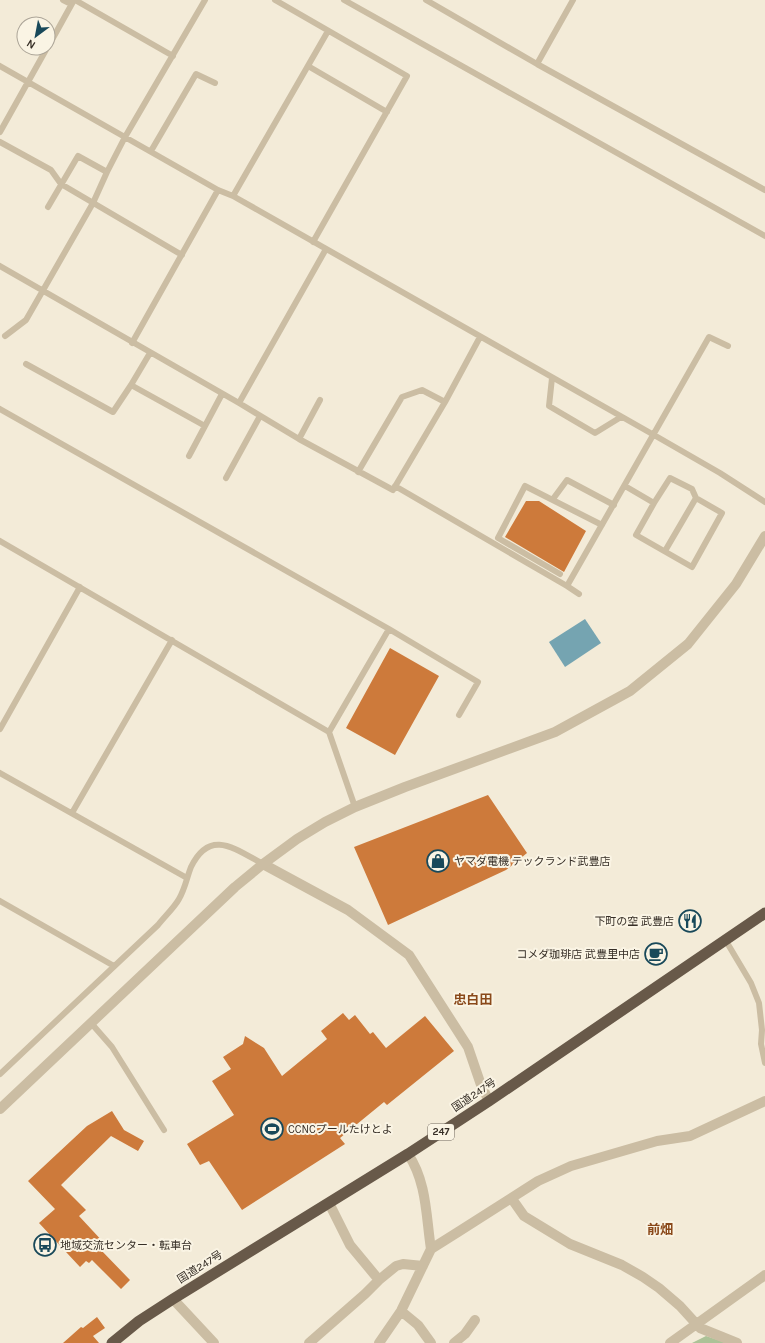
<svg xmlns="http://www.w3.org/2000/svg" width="765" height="1343" font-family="Karla,'Noto Sans JP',sans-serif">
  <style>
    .green { fill: #acc297 }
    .water { fill: #75a4b1 }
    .building { fill: #cd7a3b }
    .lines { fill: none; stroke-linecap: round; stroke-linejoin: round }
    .service { stroke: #cbbda3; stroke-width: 6 }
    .minor { stroke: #cbbda3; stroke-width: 10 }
    .tertiary { stroke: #cbbda3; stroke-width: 10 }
    .trunk { stroke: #685949; stroke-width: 11 }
    .labels { text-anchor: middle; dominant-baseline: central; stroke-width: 4; stroke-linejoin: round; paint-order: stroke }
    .shield { fill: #faf4e4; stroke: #71695f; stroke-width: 1 }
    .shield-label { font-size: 10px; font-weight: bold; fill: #362e26 }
    .poi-label { font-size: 11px; fill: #362e26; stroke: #faf4e4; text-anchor: start }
    .street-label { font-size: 11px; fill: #362e26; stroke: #faf4e4 }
    .quarter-label { font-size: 13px; font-weight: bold; fill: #8a491a; stroke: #faf4e4 }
  </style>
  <rect width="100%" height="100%" fill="#f3ebd8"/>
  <path class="green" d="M706,1336L724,1342V1343H692Z"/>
  <path class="water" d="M585,619L601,643L565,667L549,642Z"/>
  <path class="building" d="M526,501H539L586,531L564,572L505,537Z
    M390,648L439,676L395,755L346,728Z
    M488,795L527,853L506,870L388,925L354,847Z
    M343,1013L349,1020L355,1015L370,1034L373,1032L386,1048L425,1016L454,1051L387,1105L384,1102L340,1138L345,1144L242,1210L209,1161L200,1165L187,1144L234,1115L212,1081L231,1069L223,1057L243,1044L245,1036L264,1048L282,1076L327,1039L321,1031Z
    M112,1111L124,1130L144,1141L138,1151L111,1136L61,1185L86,1210L79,1216L105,1244L100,1249L130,1280L121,1289L92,1260L89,1263L86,1261L80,1267L39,1223L55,1209L28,1181L87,1126Z
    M97,1317L105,1328L93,1336L99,1343H63L81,1327L83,1328Z"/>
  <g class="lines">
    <path class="service" d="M63,0L71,4
      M75,0L173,56
      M275,0L407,76L313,242
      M344,0L765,236
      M426,0L537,64
      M573,0L537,64L765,190
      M48,47L74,0
      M0,66L218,190L233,196L654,435L720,473L765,502
      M308,66L387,112
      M0,132L47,48
      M0,142L51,170L61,184L182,255
      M151,151L196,74L215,83
      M233,196L328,31
      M48,207L78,156L107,172
      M0,266L239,403L299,439L393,490L445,402L480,337
      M5,336L26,320L93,203L107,172L125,137L205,0
      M132,343L218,190
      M26,364L113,412L131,385L150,353
      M552,378L549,406L595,433L621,417
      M131,385L205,426
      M239,403L326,249
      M0,409L389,629L478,682L459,715
      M299,439L320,400
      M189,456L222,394
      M358,472L402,397L422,390L445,402
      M226,478L260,416
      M395,486L567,586L709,337L728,346
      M625,486L654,503L670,478L692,489L696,498L722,513L692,567L636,535L654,503
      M553,499L567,480L614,505
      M0,541L329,732L355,807
      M665,551L696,498
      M560,574L498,538L525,486L602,525
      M567,586L579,594
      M0,729L80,587
      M329,732L389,629
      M0,773L187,878
      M72,813L172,640
      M0,901L114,966
      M726,941L751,983L759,1003L762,1030L761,1044L765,1063
      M91,1023L112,1047L164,1130
      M0,1074L158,925C165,916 174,908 179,899C185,889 187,877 191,867C210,828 235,849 263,864"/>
    <path class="minor" d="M263,864L348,910L409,955L468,1047L481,1085L489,1101
      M408,1154C427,1182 426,1217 431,1249
      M512,1199L524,1216L570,1244L622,1265L643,1277L659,1288L680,1306L700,1328L737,1343
      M329,1203L350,1245L379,1280
      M173,1299L214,1343
      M401,1311L418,1325L431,1343
      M309,1343L365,1294L379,1280L396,1266L403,1264L423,1266
      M379,1343L401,1311L431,1249L458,1232L538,1181L571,1166L657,1141L690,1136L765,1101
      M454,1343L465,1334L475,1320
      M670,1343L765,1275"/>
    <path class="tertiary" d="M0,1109L235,887L263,864L297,839L325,822L355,807L405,787L555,732L630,691L688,644L736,584L765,536"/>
    <path class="trunk" d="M112,1343L139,1321L173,1299L408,1154L489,1101L765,913"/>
  </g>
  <defs>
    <g id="shop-ring" transform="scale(1.15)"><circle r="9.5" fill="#faf4e4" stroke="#19495a" stroke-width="1.5"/><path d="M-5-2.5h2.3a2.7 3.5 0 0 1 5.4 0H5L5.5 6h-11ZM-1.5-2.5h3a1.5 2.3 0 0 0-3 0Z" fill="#19495a"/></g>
    <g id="restaurant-ring" transform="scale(1.15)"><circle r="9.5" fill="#faf4e4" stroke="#19495a" stroke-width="1.5"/><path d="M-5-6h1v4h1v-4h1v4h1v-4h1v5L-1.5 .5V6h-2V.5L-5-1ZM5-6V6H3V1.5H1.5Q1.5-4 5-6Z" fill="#19495a"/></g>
    <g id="cafe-ring" transform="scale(1.15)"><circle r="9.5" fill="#faf4e4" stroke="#19495a" stroke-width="1.5"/><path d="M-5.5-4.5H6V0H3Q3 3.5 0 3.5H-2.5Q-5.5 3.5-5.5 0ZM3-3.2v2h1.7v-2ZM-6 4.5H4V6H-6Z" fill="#19495a"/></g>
    <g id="stadium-ring" transform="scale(1.15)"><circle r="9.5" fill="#faf4e4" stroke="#19495a" stroke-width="1.5"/><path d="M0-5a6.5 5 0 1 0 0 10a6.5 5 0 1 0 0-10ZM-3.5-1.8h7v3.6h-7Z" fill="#19495a"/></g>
    <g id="bus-ring" transform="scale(1.15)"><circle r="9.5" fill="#faf4e4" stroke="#19495a" stroke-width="1.5"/><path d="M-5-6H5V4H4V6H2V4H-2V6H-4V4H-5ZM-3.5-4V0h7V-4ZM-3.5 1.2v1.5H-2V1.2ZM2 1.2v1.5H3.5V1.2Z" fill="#19495a"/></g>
  </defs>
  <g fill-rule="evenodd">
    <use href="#shop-ring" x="438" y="861"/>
    <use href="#restaurant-ring" x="690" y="921"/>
    <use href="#cafe-ring" x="656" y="954"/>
    <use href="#stadium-ring" x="272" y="1129"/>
    <use href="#bus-ring" x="45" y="1245"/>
  </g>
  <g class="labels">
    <rect class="shield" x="428" y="1124" width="26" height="16" rx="3"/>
    <g class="shield-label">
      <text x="441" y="1132">247</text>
    </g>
    <g class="poi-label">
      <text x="454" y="861">ヤマダ電機 テックランド武豊店</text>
      <text x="674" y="921" text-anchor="end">下町の空 武豊店</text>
      <text x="640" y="954" text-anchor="end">コメダ珈琲店 武豊里中店</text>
      <text x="288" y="1129">CCNCプールたけとよ</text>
      <text x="60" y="1245">地域交流センター・転車台</text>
    </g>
    <g class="street-label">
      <text transform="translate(474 1095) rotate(-34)">国道247号</text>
      <text transform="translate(200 1267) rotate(-32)">国道247号</text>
    </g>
    <g class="quarter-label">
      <text x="473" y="999">忠白田</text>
      <text x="660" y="1229">前畑</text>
    </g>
  </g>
  <g transform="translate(36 36) rotate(212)"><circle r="19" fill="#faf4e4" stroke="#aca598"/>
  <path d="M0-3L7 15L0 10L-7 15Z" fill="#19495a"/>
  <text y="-6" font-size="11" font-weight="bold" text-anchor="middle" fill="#362e26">N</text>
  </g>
</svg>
